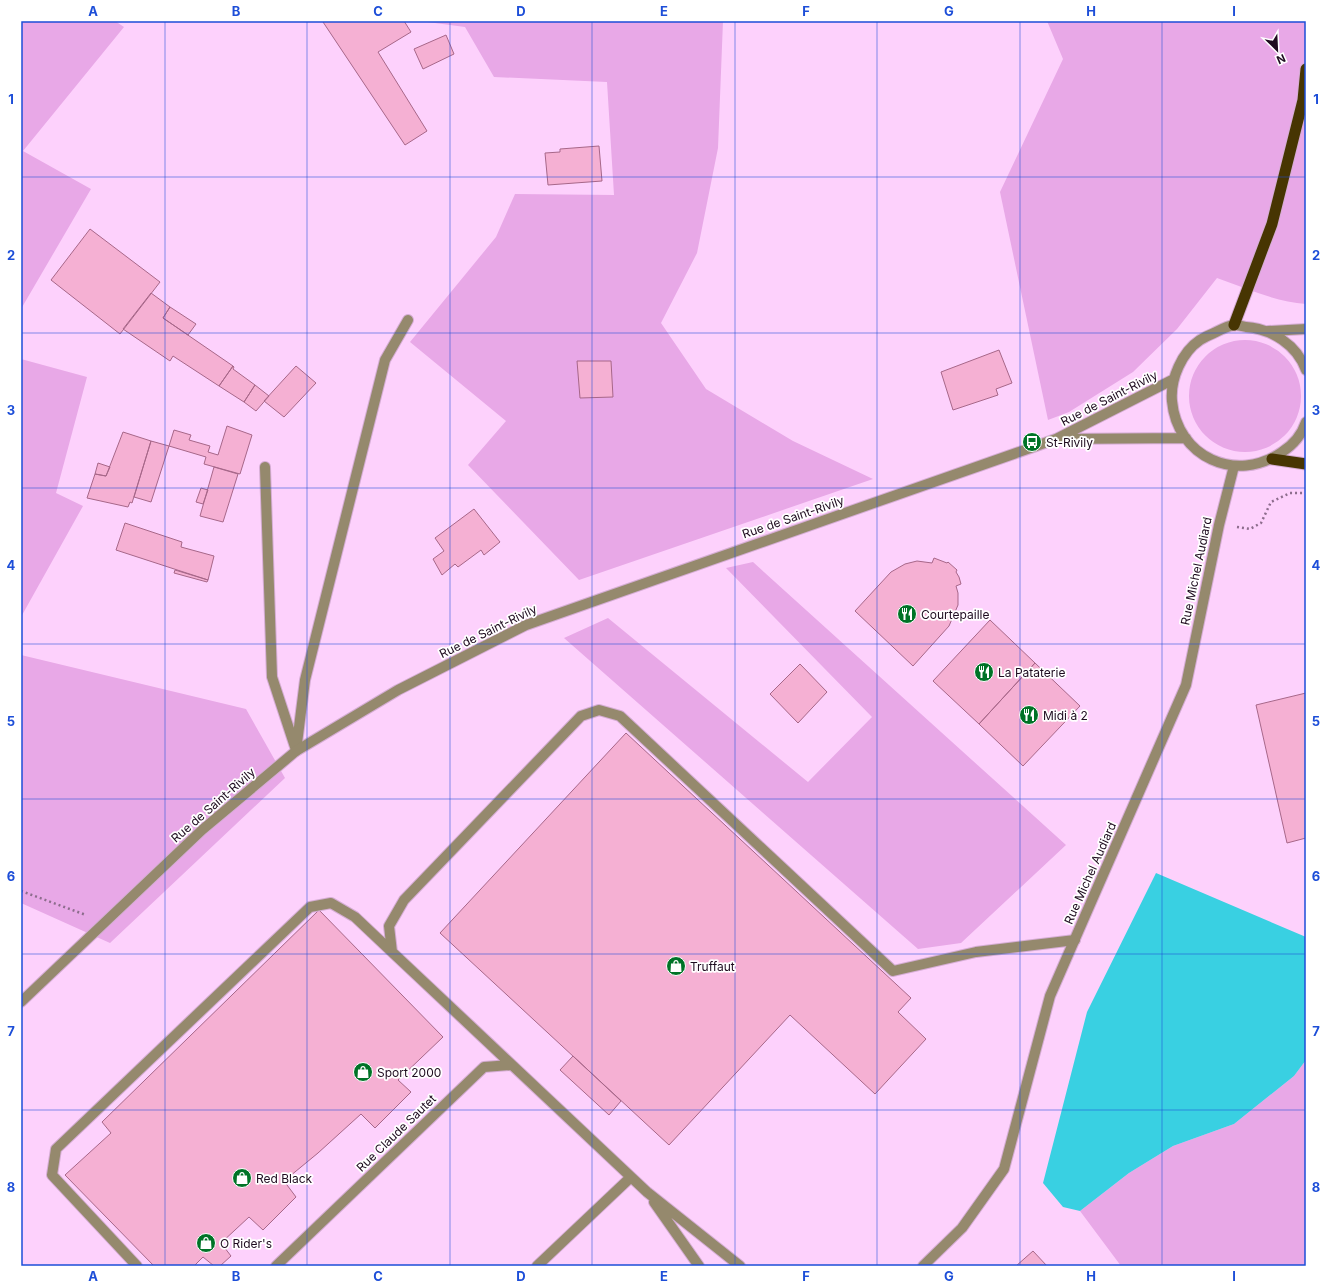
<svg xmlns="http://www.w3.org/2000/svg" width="1327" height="1287" font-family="Inter,sans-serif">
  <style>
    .green { fill: #e8a8e7 }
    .water { fill: #39d0e2 }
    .building { fill: #f5b0d3; stroke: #a76789 }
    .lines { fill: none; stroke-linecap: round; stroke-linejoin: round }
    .service-casing { stroke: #d5add4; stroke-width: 12 }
    .tertiary-casing { stroke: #d5add4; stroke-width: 12 }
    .trunk-casing { stroke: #d5add4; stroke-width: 13 }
    .path { stroke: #8d6d8d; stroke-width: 2.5; stroke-dasharray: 2 3; stroke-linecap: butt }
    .service { stroke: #95896d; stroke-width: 10 }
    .tertiary { stroke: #95896d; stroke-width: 10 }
    .trunk { stroke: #473502; stroke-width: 11 }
    .grid { fill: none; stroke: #1d4ed8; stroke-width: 1; stroke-opacity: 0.55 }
    .labels { text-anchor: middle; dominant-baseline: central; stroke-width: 3.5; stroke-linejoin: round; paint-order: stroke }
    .street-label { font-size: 12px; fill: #1e0b1f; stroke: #fff }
    .poi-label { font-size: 12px; fill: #1e0b1f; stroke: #fff; text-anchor: start }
    .neatline { fill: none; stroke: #1d4ed8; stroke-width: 1.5 }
    .grid-label { font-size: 13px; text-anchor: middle; font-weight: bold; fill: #1d4ed8 }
  </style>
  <rect width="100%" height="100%" fill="#fdd1fc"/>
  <path class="green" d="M21,21H115L124,27L23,151L91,189L21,309Z
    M420,21H723L718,148L697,253L661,323L706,389L793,441L873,479L579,580L468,465L506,421L410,342L496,237L515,194L614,195L607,82L494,77L465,27Z
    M1047,21H1306V304C1275,302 1246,288 1217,278L1177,329L1133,372L1069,412L1048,420L1000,192L1063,59Z
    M1189 396a56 56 0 1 1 112 0a56 56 0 1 1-112 0Z
    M21,359L87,377L56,493L83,506L21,617Z
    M753,562L1066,845L961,943L918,949L564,638L608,618L808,782L872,717L726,568Z
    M21,655L246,709L285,778L110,943L21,903Z
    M1306,1060V1266H1121L1080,1211L1129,1173L1173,1146L1234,1124L1294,1076Z"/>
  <path class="water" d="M1156,873L1306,937V1060L1294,1076L1234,1124L1173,1146L1129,1173L1080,1211L1063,1207L1043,1183L1087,1012Z"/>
  <path class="building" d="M326,21H404L411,32L378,52L427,131L405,145L323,22Z
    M446,35L454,54L423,69L414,49Z
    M599,146L602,181L548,185L545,153L560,152V149Z
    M90,229L160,282L120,334L51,280Z
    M151,293L170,307L163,318L233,366L219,386L173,356L170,361L123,329Z
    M170,307L196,324L188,335L163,318Z
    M999,350L1012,383L996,389L998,395L953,410L941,372Z
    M577,361H611L613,397L580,398Z
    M233,366L234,367L233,369L255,385L244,402L219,386Z
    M296,366L316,383L284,417L264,401Z
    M255,385L269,396L256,411L244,402Z
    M227,426L252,435L240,474L204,464L206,457L169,446L174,430L191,435L189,440L210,446L208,452L218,455Z
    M123,432L151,441L132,503L130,502L128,507L87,498L95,474L106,476Z
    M151,441L169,446L151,502L134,497Z
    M98,463L110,467L106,476L95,474Z
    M214,467L238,474L223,522L200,516Z
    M201,488L208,490L203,504L196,502Z
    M474,509L500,542L484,555L481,550L458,567L455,564L442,575L433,559L444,551L435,538Z
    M125,523L182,542L181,547L214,556L208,580L116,550Z
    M934,558L947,563L948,562L957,570L956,572L959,577L961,584L956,586L958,593V605L949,626L913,666L855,611L891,572L905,564L917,561L932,563Z
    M175,570L208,580L207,582L174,573Z
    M990,620L1035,663L979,724L933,681Z
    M1035,663L1080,706L1023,766L979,724Z
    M800,664L827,692L798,723L770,694Z
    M1306,693V838L1287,843L1256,705Z
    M626,733L911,998L898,1012L926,1039L875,1094L790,1015L669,1145L440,933Z
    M319,910L443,1037L398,1080L411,1092L375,1128L361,1114L318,1153L284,1181L296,1197L263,1230L249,1217L221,1243L231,1256L220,1266H214L203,1257L194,1266H154L65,1175L111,1133L102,1122Z
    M573,1056L621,1101L609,1115L560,1070Z
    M1033,1251L1047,1266H1016Z"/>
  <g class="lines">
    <g class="service-casing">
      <path id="service" d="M265,467L272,677L295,747
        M296,751L305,680L385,360L408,320
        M654,1202L699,1266
        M137,1266L52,1175L56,1149L310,907L331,903L355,917L392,952
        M276,1266L484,1067L511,1065
        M537,1266L631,1177
        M740,1266L647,1192L392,952L389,926L404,900L581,716L599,710L620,716L893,971L976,952L1075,940"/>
    </g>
    <g class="tertiary-casing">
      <path id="tertiary" d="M1268,331L1306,329
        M1306,370C1297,345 1272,329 1246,327C1242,326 1237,325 1234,325C1227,326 1220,330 1214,333C1209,335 1205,337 1200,340C1182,352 1170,379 1172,401C1177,457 1236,484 1282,452C1293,445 1302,434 1306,422
        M1058,439L1186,438
        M21,1002L202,830L296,751L398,690L526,625L1056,439L1174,379
        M923,1266L962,1228L1004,1169L1050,996L1186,685L1219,525L1234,466"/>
    </g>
    <g class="trunk-casing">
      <path id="trunk" d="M1234,325L1272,224L1303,100L1306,69
        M1272,459L1306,464"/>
    </g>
    <path class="path" d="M1237,527L1250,529L1261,523L1271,502L1290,493H1306
      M21,891L86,915"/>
    <use href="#service" class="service"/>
    <use href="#tertiary" class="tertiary"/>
    <use href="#trunk" class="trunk"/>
  </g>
  <path class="grid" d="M165,21V1266M307,21V1266M450,21V1266M592,21V1266M735,21V1266M877,21V1266M1020,21V1266M1162,21V1266M21,177H1306M21,333H1306M21,488H1306M21,644H1306M21,799H1306M21,954H1306M21,1110H1306"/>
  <defs>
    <g id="bus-disc" transform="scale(1)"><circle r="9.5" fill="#007327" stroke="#fff"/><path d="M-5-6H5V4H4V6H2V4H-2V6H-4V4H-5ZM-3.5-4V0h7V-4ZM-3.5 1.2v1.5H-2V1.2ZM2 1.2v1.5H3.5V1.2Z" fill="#fff"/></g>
    <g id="restaurant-disc" transform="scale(1)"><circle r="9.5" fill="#007327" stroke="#fff"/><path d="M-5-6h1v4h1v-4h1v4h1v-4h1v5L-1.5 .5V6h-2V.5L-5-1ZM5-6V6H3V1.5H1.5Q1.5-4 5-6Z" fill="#fff"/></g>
    <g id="shop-disc" transform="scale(1)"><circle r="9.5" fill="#007327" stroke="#fff"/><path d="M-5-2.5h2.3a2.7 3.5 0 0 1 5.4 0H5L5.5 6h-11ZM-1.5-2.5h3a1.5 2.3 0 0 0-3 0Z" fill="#fff"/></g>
  </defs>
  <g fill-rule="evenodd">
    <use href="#bus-disc" x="1032" y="442"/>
    <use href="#restaurant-disc" x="907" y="614"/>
    <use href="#restaurant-disc" x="984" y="672"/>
    <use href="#restaurant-disc" x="1029" y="715"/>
    <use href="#shop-disc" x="676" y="966"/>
    <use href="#shop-disc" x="363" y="1072"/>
    <use href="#shop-disc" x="242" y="1178"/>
    <use href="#shop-disc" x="206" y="1243"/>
  </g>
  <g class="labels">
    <g class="street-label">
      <text transform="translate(1109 398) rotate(-27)">Rue de Saint-Rivily</text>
      <text transform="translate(793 517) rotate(-19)">Rue de Saint-Rivily</text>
      <text transform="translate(1196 571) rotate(-78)">Rue Michel Audiard</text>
      <text transform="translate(488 631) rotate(-26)">Rue de Saint-Rivily</text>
      <text transform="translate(213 805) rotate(-41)">Rue de Saint-Rivily</text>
      <text transform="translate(1090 873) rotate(-66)">Rue Michel Audiard</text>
      <text transform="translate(396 1133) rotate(-44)">Rue Claude Sautet</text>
    </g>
    <g class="poi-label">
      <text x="1046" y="442">St-Rivily</text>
      <text x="921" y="614">Courtepaille</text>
      <text x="998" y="672">La Pataterie</text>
      <text x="1043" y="715">Midi à 2</text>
      <text x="690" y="966">Truffaut</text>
      <text x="377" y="1072">Sport 2000</text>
      <text x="256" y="1178">Red Black</text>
      <text x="220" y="1243">O Rider's</text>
    </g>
  </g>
  <rect width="1327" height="1287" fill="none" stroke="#ffffff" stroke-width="44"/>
  <g transform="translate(1277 50) rotate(156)" stroke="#ffffff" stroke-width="3" paint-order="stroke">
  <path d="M0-3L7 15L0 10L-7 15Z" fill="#1e0b1f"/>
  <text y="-6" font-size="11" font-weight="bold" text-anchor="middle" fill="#1e0b1f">N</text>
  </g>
  <rect x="22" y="22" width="1283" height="1243" class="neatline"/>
  <g class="grid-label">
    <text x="93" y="16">A</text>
    <text x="236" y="16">B</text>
    <text x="378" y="16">C</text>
    <text x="521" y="16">D</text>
    <text x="664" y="16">E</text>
    <text x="806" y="16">F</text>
    <text x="949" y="16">G</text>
    <text x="1091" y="16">H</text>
    <text x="1234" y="16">I</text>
    <text x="11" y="104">1</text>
    <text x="1316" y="104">1</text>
    <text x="11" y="260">2</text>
    <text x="1316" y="260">2</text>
    <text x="11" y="415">3</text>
    <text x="1316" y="415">3</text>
    <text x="11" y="570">4</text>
    <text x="1316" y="570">4</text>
    <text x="11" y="726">5</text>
    <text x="1316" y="726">5</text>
    <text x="11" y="881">6</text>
    <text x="1316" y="881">6</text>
    <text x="11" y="1036">7</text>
    <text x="1316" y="1036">7</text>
    <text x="11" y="1192">8</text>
    <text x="1316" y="1192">8</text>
    <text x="93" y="1281">A</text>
    <text x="236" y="1281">B</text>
    <text x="378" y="1281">C</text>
    <text x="521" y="1281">D</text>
    <text x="664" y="1281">E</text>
    <text x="806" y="1281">F</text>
    <text x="949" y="1281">G</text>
    <text x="1091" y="1281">H</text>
    <text x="1234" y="1281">I</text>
  </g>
</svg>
